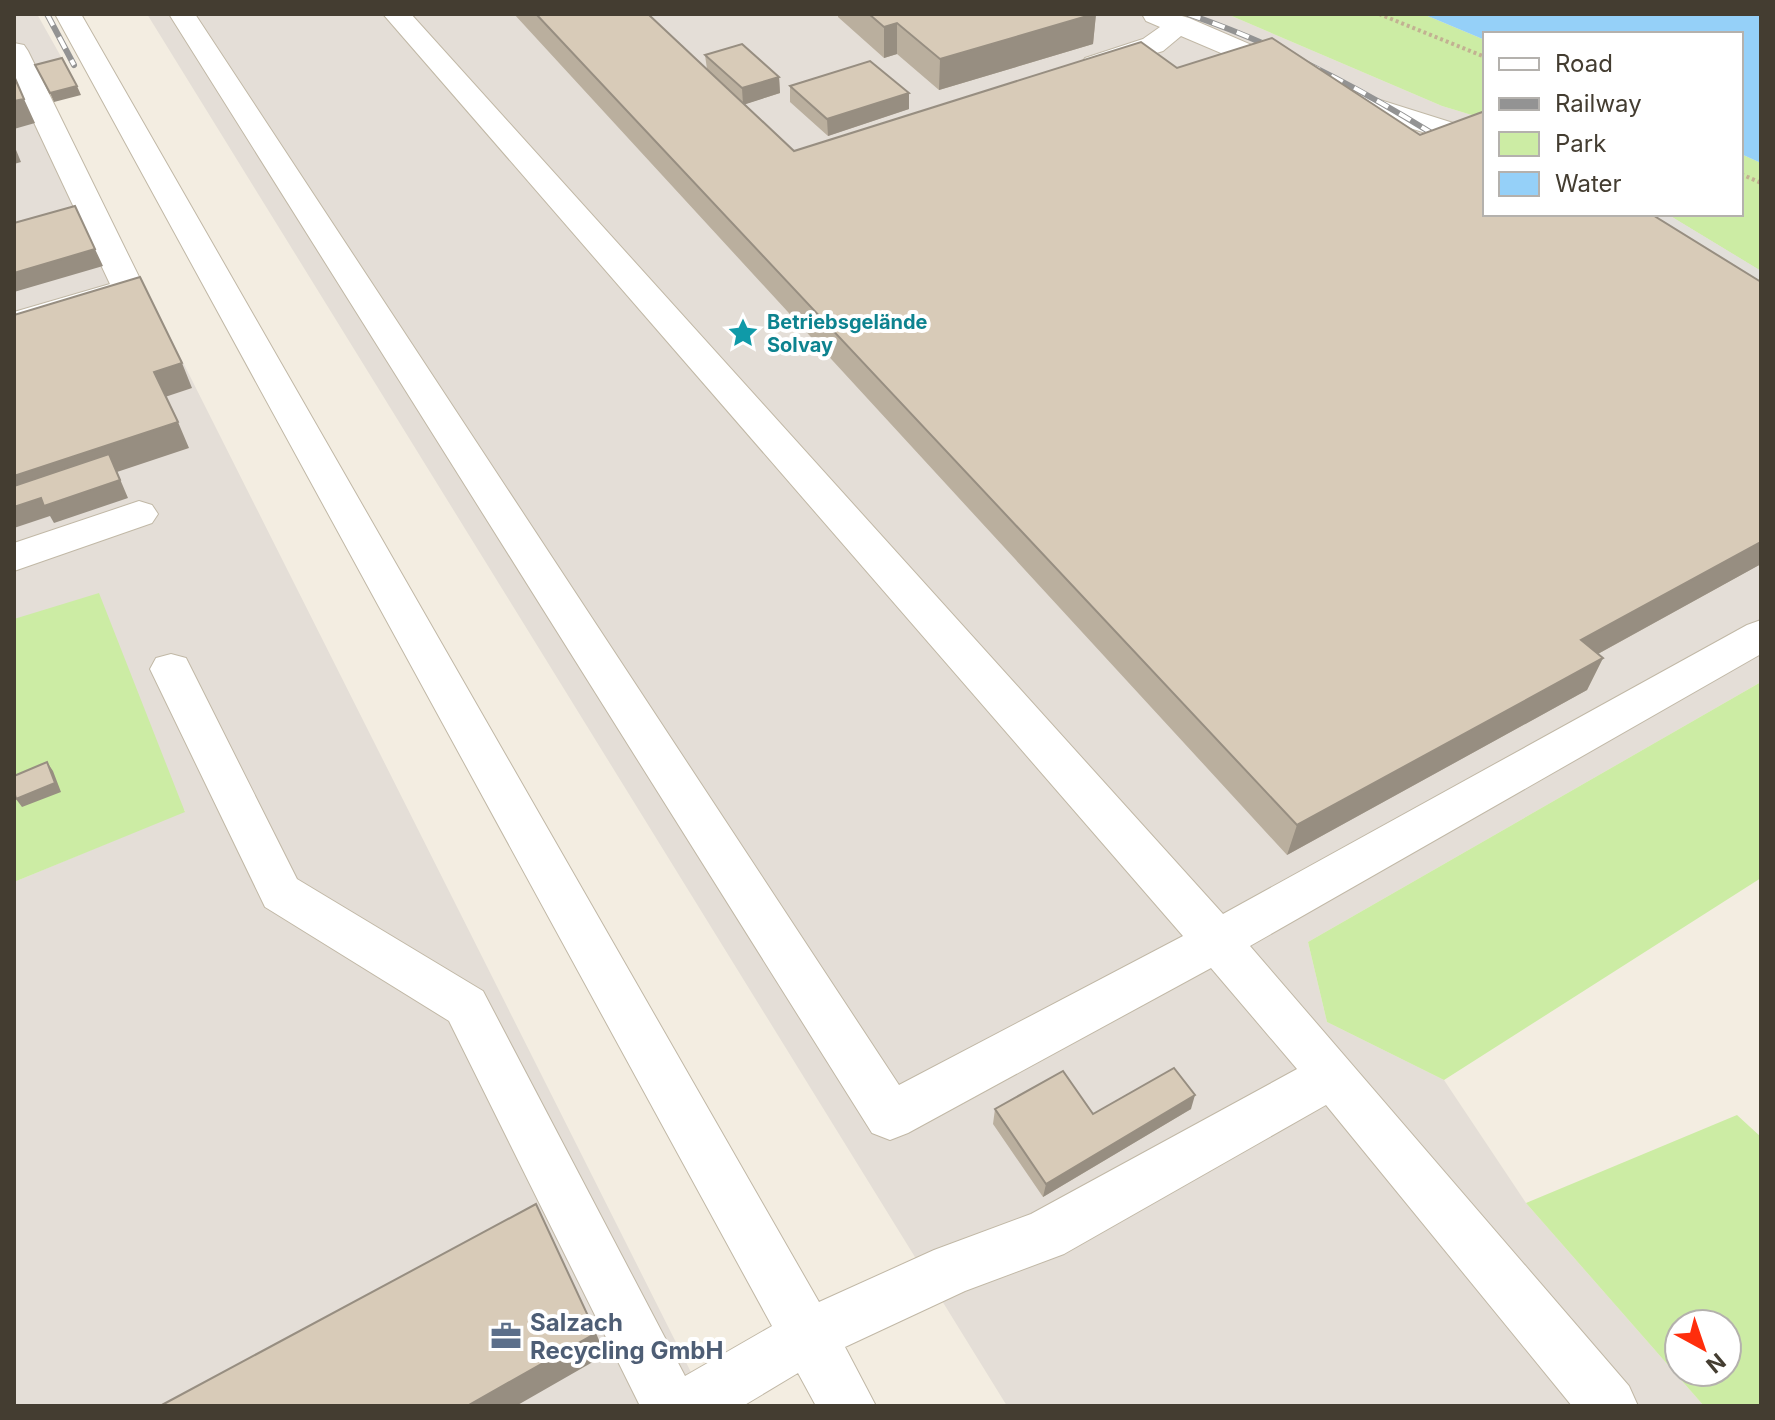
<svg xmlns="http://www.w3.org/2000/svg" width="1775" height="1420" font-family="Inter,sans-serif">
  <style>
    .industrial { fill: #e4ded7 }
    .green { fill: #cceca4; fill-rule: evenodd }
    .parking { fill: #e2dfda }
    .water { fill: #95d0f8 }
    .lines { fill: none; stroke-linecap: round; stroke-linejoin: round }
    .minor-casing { stroke: #c1b8a6; stroke-width: 2 }
    .path { stroke: #c2b192; stroke-width: 4; stroke-dasharray: 3 3; stroke-linecap: butt }
    .minor { fill: #fff; fill-rule: evenodd }
    .rail-casing { stroke: #939393; stroke-width: 6 }
    .rail { stroke: #fff; stroke-width: 4; stroke-dasharray: 13; stroke-linecap: butt }
    .wall { fill: #baaf9e }
    .shaded-wall { fill: #978e81 }
    .building { fill: #d8cbb8; stroke: #978e81; stroke-width: 2 }
    .labels { text-anchor: middle; dominant-baseline: central; stroke-width: 8; stroke-linejoin: round; paint-order: stroke }
    .culture-label { font-size: 20px; font-weight: bold; fill: #0d838f; stroke: #fff; text-anchor: start }
    .near-service-label { font-size: 24px; font-weight: bold; fill: #4e5e75; stroke: #fff; text-anchor: start }
  </style>
  <rect width="100%" height="100%" fill="#f3ede1"/>
  <path class="industrial" d="M14,14H37L64,62L36,70L708,1406H14V882L185,811L14,619Z
    M147,14H1227L1442,106L1485,119V214H1667L1761,271V682L1308,942L1327,1022L1444,1080L1526,1203L1704,1406H1007Z"/>
  <path class="green" d="M1227,14H1423L1485,40V119L1442,106Z
    M1741,154L1761,163V271L1667,214H1741Z
    M99,593L185,812L14,882V619Z
    M1761,682V878L1444,1080L1327,1022L1308,942Z
    M1737,1115L1761,1137V1406H1704L1526,1203ZM1727,1324V1372H1679V1324Z"/>
  <path class="parking" d="M1640,214H1667L1761,271V288Z"/>
  <path class="water" d="M1423,14H1761V163L1741,154V34H1485V40Z"/>
  <g class="lines">
    <g class="minor-casing">
      <path id="minor" d="M55,14H81L819,1302L934,1250L1031,1214L1297,1069L1211,968L908,1133L890,1140L872,1133L169,14H195L899,1085L1183,936L383,14H411L1223,914L1747,625L1761,620V654L1250,946L1629,1386L1638,1406H1572L1326,1105L1064,1254L965,1291L845,1347L876,1406H816L798,1373L743,1406H640L449,1021L265,907L150,669L156,658L171,654L186,658L297,879L483,991L685,1376L772,1326Z
        M1142,14H1175L1189,18L1377,99L1485,133V152L1357,111L1181,36L1163,51L1095,72L1085,70L1081,64L1085,58L1143,39L1160,27L1146,21Z
        M14,43L24,45L28,51L145,289L141,296L14,333V312L110,284L14,80Z
        M139,501L152,505L158,514L152,523L14,571V543Z"/>
    </g>
    <path class="path" d="M1379,14L1485,57
      M1741,174L1761,183"/>
    <use href="#minor" class="minor"/>
    <g class="rail-casing">
      <path id="rail" d="M47,14L74,65
        M1188,14C1281,46 1366,91 1449,144"/>
    </g>
    <use href="#rail" class="rail"/>
  </g>
  <path class="wall" d="M514,14H648L707,69L705,55L779,77L780,93L745,104L794,151L1761,564L1598,654L1603,658L1587,690L1287,855Z
    M838,14H1096L1093,44L939,90L897,54L884,58L838,17Z
    M790,86L909,109L828,136L790,102Z
    M995,1109L1093,1114L1191,1109L1043,1197L993,1124Z"/>
  <path class="shaded-wall" d="M1094,14H1096L1093,44L939,90L940,59Z
    M897,23V54L884,58V27Z
    M779,77L780,93L743,105L742,88Z
    M77,86L81,95L54,102L50,93Z
    M909,93V109L828,136L827,119Z
    M24,99L35,123L14,129V101Z
    M14,145L21,162L14,164Z
    M95,249L103,266L14,292V273Z
    M182,363L192,388L165,397L154,372Z
    M178,422L189,448L117,472L128,498L54,523L50,516L14,528V507L116,472L14,506V476Z
    M1761,542V564L1565,672L1581,640Z
    M1603,658L1587,690L1287,855L1297,825Z
    M47,762L53,771L61,792L22,807L16,799Z
    M1195,1095L1191,1109L1043,1197L1046,1184Z
    M596,1333L605,1355L516,1406H467Z"/>
  <path class="building" d="M536,14H648L794,151L1141,42L1177,68L1272,38L1420,135L1485,111V214H1651L1761,282V542L1581,640L1603,658L1297,825Z
    M869,14H1094L940,59L897,23L884,27Z
    M742,44L779,77L742,88L705,55Z
    M62,58L77,86L50,93L35,65Z
    M870,61L909,93L827,119L790,86Z
    M14,76L24,99L14,101Z
    M75,206L95,249L14,273V223Z
    M140,277L182,363L154,372L178,422L14,476V315Z
    M109,454L120,480L44,506L41,498L14,507V486Z
    M47,762L55,783L16,799L14,791V776Z
    M1174,1068L1195,1095L1046,1184L995,1109L1063,1071L1093,1114Z
    M536,1204L596,1333L467,1406H160Z"/>
  <defs>
    <g id="sight-bare" transform="scale(2.4)"><path d="M0-6L1.8-2.2L6-1.7L2.9 1.2L3.7 5.4L0 3.3L-3.7 5.4L-2.9 1.2L-6-1.7L-1.8-2.2Z" fill="#0f9aa8" stroke="#fff" stroke-width="2.5" paint-order="stroke"/></g>
    <g id="office-bare" transform="scale(2.4)"><path d="M-6-3h4V-5.5h4V-3h4V5H-6ZM-1-4.5V-3h2v-1.5ZM-6 0V1H6V0Z" fill="#5c6f8a" stroke="#fff" stroke-width="2.5" paint-order="stroke"/></g>
  </defs>
  <g fill-rule="evenodd">
    <use href="#sight-bare" x="743" y="333"/>
    <use href="#office-bare" x="506" y="1336"/>
  </g>
  <g class="labels">
    <g class="culture-label">
      <text x="767" y="322">Betriebsgelände<tspan x="767" dy="23">Solvay</tspan></text>
    </g>
    <g class="near-service-label">
      <text x="530" y="1322">Salzach<tspan x="530" dy="28">Recycling GmbH</tspan></text>
    </g>
  </g>
  <rect width="1775" height="1420" fill="none" stroke="#443d31" stroke-width="32"/>
  <rect x="1483" y="32" width="260" height="184" fill="#ffffff" stroke="#b4b1ad" stroke-width="2"/>
  <rect x="1499" y="58" width="40" height="12" fill="#ffffff" stroke="#b4b1ad" stroke-width="2"/>
  <text x="1555" y="72" font-size="24" fill="#443d31">Road</text>
  <rect x="1499" y="98" width="40" height="12" fill="#939393" stroke="#b4b1ad" stroke-width="2"/>
  <text x="1555" y="112" font-size="24" fill="#443d31">Railway</text>
  <rect x="1499" y="132" width="40" height="24" fill="#cceca4" stroke="#b4b1ad" stroke-width="2"/>
  <text x="1555" y="152" font-size="24" fill="#443d31">Park</text>
  <rect x="1499" y="172" width="40" height="24" fill="#95d0f8" stroke="#b4b1ad" stroke-width="2"/>
  <text x="1555" y="192" font-size="24" fill="#443d31">Water</text>
  <g transform="translate(1703 1348) rotate(140)"><circle r="38" fill="#ffffff" stroke="#b4b1ad" stroke-width="2"/>
  <path d="M0-6L14 30L0 20L-14 30Z" fill="#ff2e0c"/>
  <text y="-12" font-size="22" font-weight="bold" text-anchor="middle" fill="#443d31">N</text>
  </g>
</svg>
